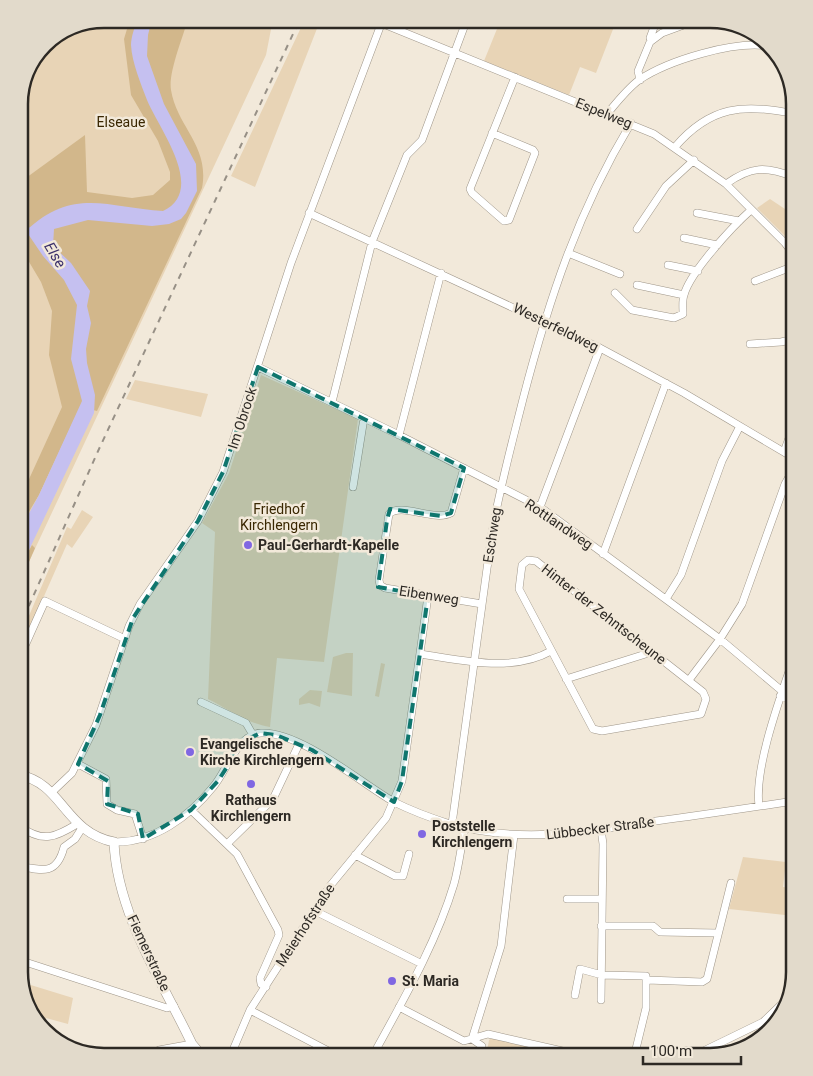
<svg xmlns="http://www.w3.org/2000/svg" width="813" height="1076" font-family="Roboto,sans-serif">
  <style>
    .green { fill: #e8d4b6 }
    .forest { fill: #d2b78b }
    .water { fill: #c5c0f0 }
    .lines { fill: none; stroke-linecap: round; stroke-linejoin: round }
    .stream { stroke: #c5c0f0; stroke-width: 2 }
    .minor-casing { stroke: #9f9689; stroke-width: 8 }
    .major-casing { stroke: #9f9689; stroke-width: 10 }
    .minor { stroke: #fff; stroke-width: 7 }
    .major { stroke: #fff; stroke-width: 9 }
    .rail { stroke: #979086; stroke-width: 2; stroke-dasharray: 6 6; stroke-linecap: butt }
    .marked { fill: #0f766e; fill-opacity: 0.2; stroke: #0f766e; stroke-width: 4; stroke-dasharray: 10 6; stroke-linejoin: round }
    .poi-dot { fill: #8067e2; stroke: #f2e9da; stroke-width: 2 }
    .labels { text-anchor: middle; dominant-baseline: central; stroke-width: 5; stroke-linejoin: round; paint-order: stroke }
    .street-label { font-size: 14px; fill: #2d2924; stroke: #f2e9da }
    .park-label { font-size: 14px; fill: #3a2702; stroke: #f2e9da }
    .poi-label { font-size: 14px; font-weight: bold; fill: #2d2924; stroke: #f2e9da; text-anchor: start }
    .water-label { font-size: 15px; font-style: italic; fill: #3d326c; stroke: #f2e9da }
    .rim { fill: none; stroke: #2d2924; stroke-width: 2.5 }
  </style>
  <rect width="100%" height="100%" fill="#f2e9da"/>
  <path class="green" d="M103,19H273L266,55L19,583V97L28,66L47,40Z
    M305,19H312V23L318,26L255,187L231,176Z
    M501,19H617L596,73L580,67L569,95L484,61Z
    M770,199L794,215V245L757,208Z
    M261,375L358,419L324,662L277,658L270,727C248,724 228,709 208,699L215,532L202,523L229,473Z
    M135,380L208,394L201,417L126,399Z
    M82,510L93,517L72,548L67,544L19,653V639L67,527L71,529Z
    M346,653H353L352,696L327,692L333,657Z
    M381,663L385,664L379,697L375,696Z
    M310,690L322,691L320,707L309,703L299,705V699Z
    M743,857L786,862L783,887L794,888V916L729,909Z
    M21,982L73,998L68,1024L46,1018L44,1030L33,1019Z
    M492,1038L549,1052L550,1057H486L489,1040Z"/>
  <path class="forest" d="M130,19H188C183,37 168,73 171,90C177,127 210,146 202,188L97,411L80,407L39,495L27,515L19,510V501L62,407L49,355L52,311L41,282L19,245V183L85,135L87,192L132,198L153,195L170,180V172L158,141L131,95L124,39Z
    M32,545L35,548L19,585V563L22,564Z
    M188,1050L195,1057H175L162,1052Z"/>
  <path class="water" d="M137,19H152L148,35L147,56L164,104L196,164L197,191L186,213L181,219L169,224L152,226L88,220L54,229L53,246L71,263L90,291L87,306L91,323L86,349L87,363L95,395L94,413L86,430L19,571V532L39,495L82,401L71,359L77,305L64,280L43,256L26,231C73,186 109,208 163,211C207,190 159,129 147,100C141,84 132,63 131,45C131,37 135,27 137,19Z"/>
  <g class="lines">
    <path class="stream" d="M19,222L30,229"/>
    <g class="minor-casing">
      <path id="minor" d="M381,23L654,134L726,184L785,243L794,255
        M652,40L650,38L657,19
        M640,80L638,71L650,42L662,33L700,19
        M607,114C617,102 627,89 639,80C669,60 733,41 768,46
        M492,133L533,150L535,153L509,220L504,221L472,193L470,189L515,77
        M675,147C710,106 744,103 794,114
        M726,184C751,166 766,166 794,177
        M309,213L600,348L684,393L794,458
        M697,213L739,221
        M637,229L666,186L694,160
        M684,238L717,245
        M568,253L620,274
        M668,265L698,271
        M755,281L794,266
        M637,285L684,295
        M615,293L632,310L674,318L683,314C683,308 682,300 684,295C690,272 733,226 751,210
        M750,344L781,342L794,339
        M258,367L399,435L540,507L720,639L782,691
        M332,402L372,242L407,155L422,140L467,19
        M399,435L441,273
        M784,452L794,424
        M464,468L451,513C434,522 401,502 389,514L379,580L380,585L385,588L482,604
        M353,487L364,418
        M540,507L600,348
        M603,554L666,383
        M528,560L536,561L703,692L706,699L701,714L602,731L593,729L519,589L522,565Z
        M666,599L681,575L722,461L740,426
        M420,654C462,660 512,673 551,651
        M19,659L45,601L125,639
        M566,679L652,652
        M689,680L720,639L742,604L785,484L794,468
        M780,696L794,699
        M201,702L246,723L253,735
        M78,764L106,779L107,804L117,810L135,814L143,839
        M52,792L72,773L96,725L129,626L140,604L198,521L223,472L291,263L383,19
        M759,806C754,767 781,695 794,657
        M191,810L237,854L278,930L279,935L260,978L261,984L266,987
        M452,824L492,532C500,487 512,443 523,399C549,299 578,211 631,123
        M21,827C43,843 56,837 77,824
        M114,842C153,843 189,817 213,787C227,771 237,734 261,733C300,731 361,783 394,802C412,811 431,818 450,824C518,844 588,832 656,821C702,815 748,808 794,801
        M227,844L273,799L299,744
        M355,855L395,876H403L409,854
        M19,866C43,871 57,875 64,847L75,839L82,828
        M567,899H601
        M313,910L420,963
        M601,926H653L660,932L718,933
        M19,960L167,1008L174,1006
        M647,980L702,982L707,979L731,883
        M575,995L580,969L602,975L646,976V1008L634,1057
        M601,1000L603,844L601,829
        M399,1007L464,1041L488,1034L589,1057
        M250,1010L340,1057
        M150,1057L159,1050L192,1044
        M230,1057L250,1010L330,886L386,818L402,781L428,596
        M372,1057C402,1002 436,944 454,884C459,866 461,846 465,827
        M481,1057L482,1046L472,1039L501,946L514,835
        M691,1057L763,1022L787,999"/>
    </g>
    <g class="major-casing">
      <path id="major" d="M19,775C63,783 64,832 114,842C117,914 162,981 192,1044L203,1057"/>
    </g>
    <use href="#minor" class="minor"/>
    <use href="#major" class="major"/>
    <path class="rail" d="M19,628L99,449L300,19"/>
  </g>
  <path class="marked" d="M258,367L464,468L451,513L441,516L390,509L387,520L378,587L428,596L402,781L394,802L312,750L276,735L260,733L243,742L218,781L191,810L143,839L138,814L107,804L108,781L78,764L100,715L133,618L198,521L223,472Z"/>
  <g class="poi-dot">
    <circle cx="248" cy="545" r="5"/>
    <circle cx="190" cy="752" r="5"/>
    <circle cx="251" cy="784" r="5"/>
    <circle cx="422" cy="834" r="5"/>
    <circle cx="392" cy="981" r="5"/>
  </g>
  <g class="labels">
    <g class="street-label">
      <text transform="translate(604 113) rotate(22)">Espelweg</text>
      <text transform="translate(556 327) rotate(26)">Westerfeldweg</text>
      <text transform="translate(242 418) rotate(-72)">Im Obrock</text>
      <text transform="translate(559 524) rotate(34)">Rottlandweg</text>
      <text transform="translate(492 535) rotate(-81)">Eschweg</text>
      <text transform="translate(429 595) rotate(9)">Eibenweg</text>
      <text transform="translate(604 614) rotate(38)">Hinter der Zehntscheune</text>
      <text transform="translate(600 828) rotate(-7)">Lübbecker Straße</text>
      <text transform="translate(305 925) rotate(-57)">Meierhofstraße</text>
      <text transform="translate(149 953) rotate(65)">Fiemerstraße</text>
    </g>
    <g class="park-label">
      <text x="121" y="122">Elseaue</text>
      <text x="279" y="509">Friedhof<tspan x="279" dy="16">Kirchlengern</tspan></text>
    </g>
    <g class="poi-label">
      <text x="258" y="545">Paul-Gerhardt-Kapelle</text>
      <text x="200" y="744">Evangelische<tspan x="200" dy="16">Kirche Kirchlengern</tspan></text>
      <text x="251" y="800" text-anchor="middle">Rathaus<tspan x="251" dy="16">Kirchlengern</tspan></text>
      <text x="432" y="826">Poststelle<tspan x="432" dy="16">Kirchlengern</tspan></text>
      <text x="402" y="981">St. Maria</text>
    </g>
    <g class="water-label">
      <text transform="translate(55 255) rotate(59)">Else</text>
    </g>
  </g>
  <path d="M0 0H813V1076H0ZM104 28H710A76 76 0 0 1 786 104V972A76 76 0 0 1 710 1048H104A76 76 0 0 1 28 972V104A76 76 0 0 1 104 28Z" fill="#e2dacb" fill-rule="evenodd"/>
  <path class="rim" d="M104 28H710A76 76 0 0 1 786 104V972A76 76 0 0 1 710 1048H104A76 76 0 0 1 28 972V104A76 76 0 0 1 104 28Z"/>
  <path d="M643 1056v8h98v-8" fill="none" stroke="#2d2924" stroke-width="2.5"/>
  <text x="650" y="1056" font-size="15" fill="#2d2924" stroke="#f2e9da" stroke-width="4" paint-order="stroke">100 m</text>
</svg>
